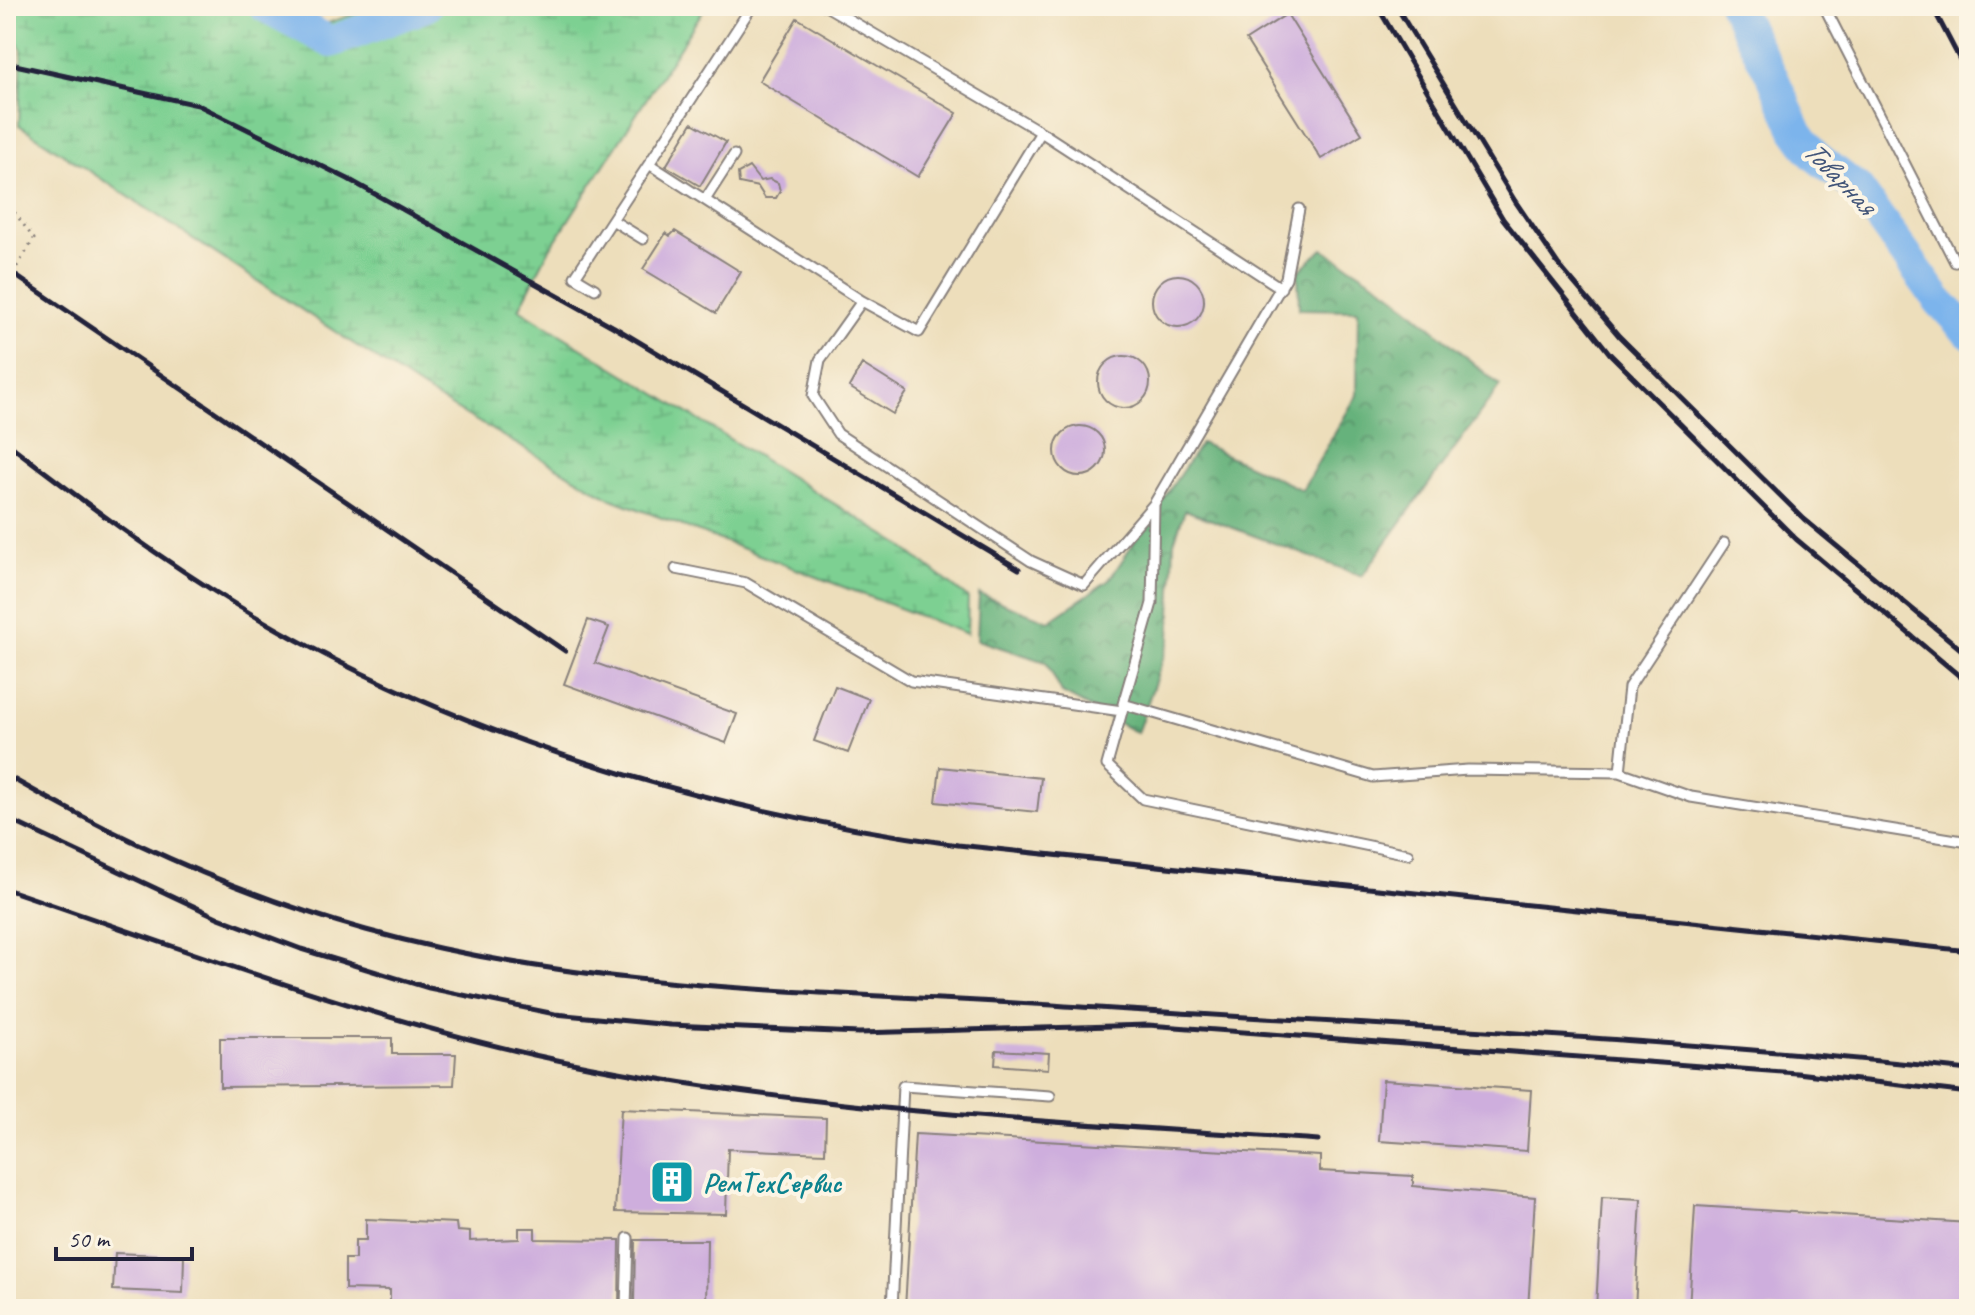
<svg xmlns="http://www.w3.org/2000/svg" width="1975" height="1315" font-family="Caveat,sans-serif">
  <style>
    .forest { fill: url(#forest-crowns); stroke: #446a5c; stroke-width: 2 }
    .wetland { fill: url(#wetland-marsh); stroke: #507966; stroke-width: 2 }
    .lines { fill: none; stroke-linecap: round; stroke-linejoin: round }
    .river { stroke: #7cb4ec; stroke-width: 32 }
    .building { fill: #ceaedd }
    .lane-casing { stroke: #88807b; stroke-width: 13 }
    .path { stroke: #88807b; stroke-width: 3; stroke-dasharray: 2 6; stroke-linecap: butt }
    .lane { stroke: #fff; stroke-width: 9 }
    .rail { stroke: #22223b; stroke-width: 5 }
    .labels { text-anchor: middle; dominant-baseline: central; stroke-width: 8; stroke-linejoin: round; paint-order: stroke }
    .culture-label { font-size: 28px; font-weight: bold; fill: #0d838f; stroke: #fcf5e5; text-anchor: start }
    .water-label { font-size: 30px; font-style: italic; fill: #425579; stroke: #fcf5e5 }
  </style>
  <defs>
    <pattern id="forest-crowns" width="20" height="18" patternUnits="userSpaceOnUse" patternTransform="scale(2)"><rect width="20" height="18" fill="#66b27c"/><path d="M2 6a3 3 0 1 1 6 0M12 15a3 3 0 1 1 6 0" fill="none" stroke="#549067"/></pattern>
    <pattern id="wetland-marsh" width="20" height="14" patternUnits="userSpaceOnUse" patternTransform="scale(2)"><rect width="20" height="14" fill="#7dd092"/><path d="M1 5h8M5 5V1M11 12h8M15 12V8" fill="none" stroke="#6cb27f"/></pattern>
  </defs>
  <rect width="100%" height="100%" fill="#fcf5e5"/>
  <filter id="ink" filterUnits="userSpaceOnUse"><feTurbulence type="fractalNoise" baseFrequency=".0125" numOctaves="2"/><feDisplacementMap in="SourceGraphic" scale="16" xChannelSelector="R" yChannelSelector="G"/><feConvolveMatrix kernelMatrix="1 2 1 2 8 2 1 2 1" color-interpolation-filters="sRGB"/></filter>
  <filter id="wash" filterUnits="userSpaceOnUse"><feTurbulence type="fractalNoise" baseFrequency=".006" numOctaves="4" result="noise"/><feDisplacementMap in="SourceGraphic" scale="32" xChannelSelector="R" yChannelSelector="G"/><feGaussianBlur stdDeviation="1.8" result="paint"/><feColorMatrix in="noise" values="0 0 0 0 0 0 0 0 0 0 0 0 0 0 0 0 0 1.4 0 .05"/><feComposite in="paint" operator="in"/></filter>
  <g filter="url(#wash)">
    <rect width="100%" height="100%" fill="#eddebb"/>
    <path class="forest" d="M1323,249L1389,291L1500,386L1362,576L1185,510L1174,542L1170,639L1137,733L1062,693L1046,662L977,640L979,594L1049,621L1109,580L1201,443L1302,490L1357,395L1358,310L1299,309L1298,272Z"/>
    <path class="wetland" d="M6,6H291L325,24L378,6H706L548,252L519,309L898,543L968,598L967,634L612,499L435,397L19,125L22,50L6,24Z"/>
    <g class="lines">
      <path class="river" d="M264,6L331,42L426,6
        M1735,6L1773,78L1796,130L1814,155L1859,190L1939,301L1969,333"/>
    </g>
    <g id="blocks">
      <path class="building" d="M1287,14L1362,134L1321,159L1246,40Z
        M797,18L957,113L918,177L759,81Z
        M692,123L726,142L700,186L666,166Z
        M749,167L760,181L770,179L778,183L780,191L776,198H765L758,187L739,183L738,173Z
        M675,231L741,272L716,313L643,269L666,233L670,236Z
        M1152 301a26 26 0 1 1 52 0a26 26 0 1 1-52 0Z
        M1098 382a26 26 0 1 1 52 0a26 26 0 1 1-52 0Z
        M862,364L907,392L893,414L849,387Z
        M1055 451a25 25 0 1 1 50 0a25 25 0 1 1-50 0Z
        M588,620L609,627L595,663L737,714L726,743L564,684Z
        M835,686L869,699L848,753L814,741Z
        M940,767L1041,778L1037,812L936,802Z
        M220,1038H392V1054H456L454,1085L220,1087Z
        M996,1050L1049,1053L1048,1069L995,1065Z
        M1383,1080L1531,1090L1527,1151L1379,1141Z
        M621,1109L826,1118L825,1153L728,1149L726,1214L615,1212Z
        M915,1134L1320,1156V1171L1413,1176V1186L1535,1197L1528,1309H905Z
        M1602,1197L1641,1199L1635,1309H1596Z
        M1695,1206L1969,1223V1309H1689Z
        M366,1219L456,1223L457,1231L470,1232V1241L519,1239V1228H535V1239L620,1240L619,1307L498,1309V1305H420V1309H390V1290L345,1289V1259H355V1240H366Z
        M635,1240H707L706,1309L634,1307Z
        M115,1253L184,1256L183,1293L113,1290Z"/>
    </g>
  </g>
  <g filter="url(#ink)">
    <use href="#blocks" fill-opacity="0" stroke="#88807b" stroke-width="2"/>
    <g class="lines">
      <g class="lane-casing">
        <path id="lane" d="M752,6L649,164L862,301
          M826,6L1041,132
          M1824,6L1955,262L1969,256
          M705,200L734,155
          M1299,209L1286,278L1154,504L1152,603L1123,704L1373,777L1468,770L1620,772L1629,687L1724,543
          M643,239L612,220L649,164
          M595,289L575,277L612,220
          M1154,504L1084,585L1031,561L838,434L813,396L820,360L862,301L919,332L1041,132L1281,288
          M676,569L746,583L911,681L1122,711
          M1123,708L1107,765L1143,799L1408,854
          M1620,772L1691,797L1969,842
          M626,1309L628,1238
          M892,1309L903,1086L1050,1096"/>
      </g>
      <path class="path" d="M6,212L15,213L34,239L6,284"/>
      <use href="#lane" class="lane"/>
      <path class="rail" d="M1377,6L1503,219L1610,354L1796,539L1969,684
        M1396,6L1515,201L1558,264L1619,336L1804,519L1969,656
        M1932,6L1969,77
        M6,63L198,105L348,179L614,327L1019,569
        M6,269L565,651
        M6,442C103,517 203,591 312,648C515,755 732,814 958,845L1969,951
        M6,775C118,839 241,895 366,930C592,993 832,991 1065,1006C1366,1025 1669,1038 1969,1070
        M6,818L219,918L301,949L429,988L555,1014L670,1025L859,1033L1148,1025L1797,1073L1969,1093
        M6,889C178,947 357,1015 534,1055C792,1112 1056,1121 1318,1140"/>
    </g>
  </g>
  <defs>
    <g id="building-square" transform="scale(2.3)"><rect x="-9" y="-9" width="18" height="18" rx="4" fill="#0f9aa8" stroke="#fcf5e5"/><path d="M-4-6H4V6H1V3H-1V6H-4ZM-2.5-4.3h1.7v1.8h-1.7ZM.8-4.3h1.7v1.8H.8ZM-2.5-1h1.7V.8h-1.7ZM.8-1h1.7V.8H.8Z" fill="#fff"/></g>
  </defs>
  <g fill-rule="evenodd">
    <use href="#building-square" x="672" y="1182"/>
  </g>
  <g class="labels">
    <g class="culture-label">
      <text x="703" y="1182">РемТехСервис</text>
    </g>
    <g class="water-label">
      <text transform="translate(1840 177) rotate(46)">Товарная</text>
    </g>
  </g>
  <rect width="1975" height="1315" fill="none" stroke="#fcf5e5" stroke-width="32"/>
  <path d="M56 1247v12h136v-12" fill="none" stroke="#22223b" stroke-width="4"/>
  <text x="68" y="1247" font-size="24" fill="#22223b" stroke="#fcf5e5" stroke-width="6" paint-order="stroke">50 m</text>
</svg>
